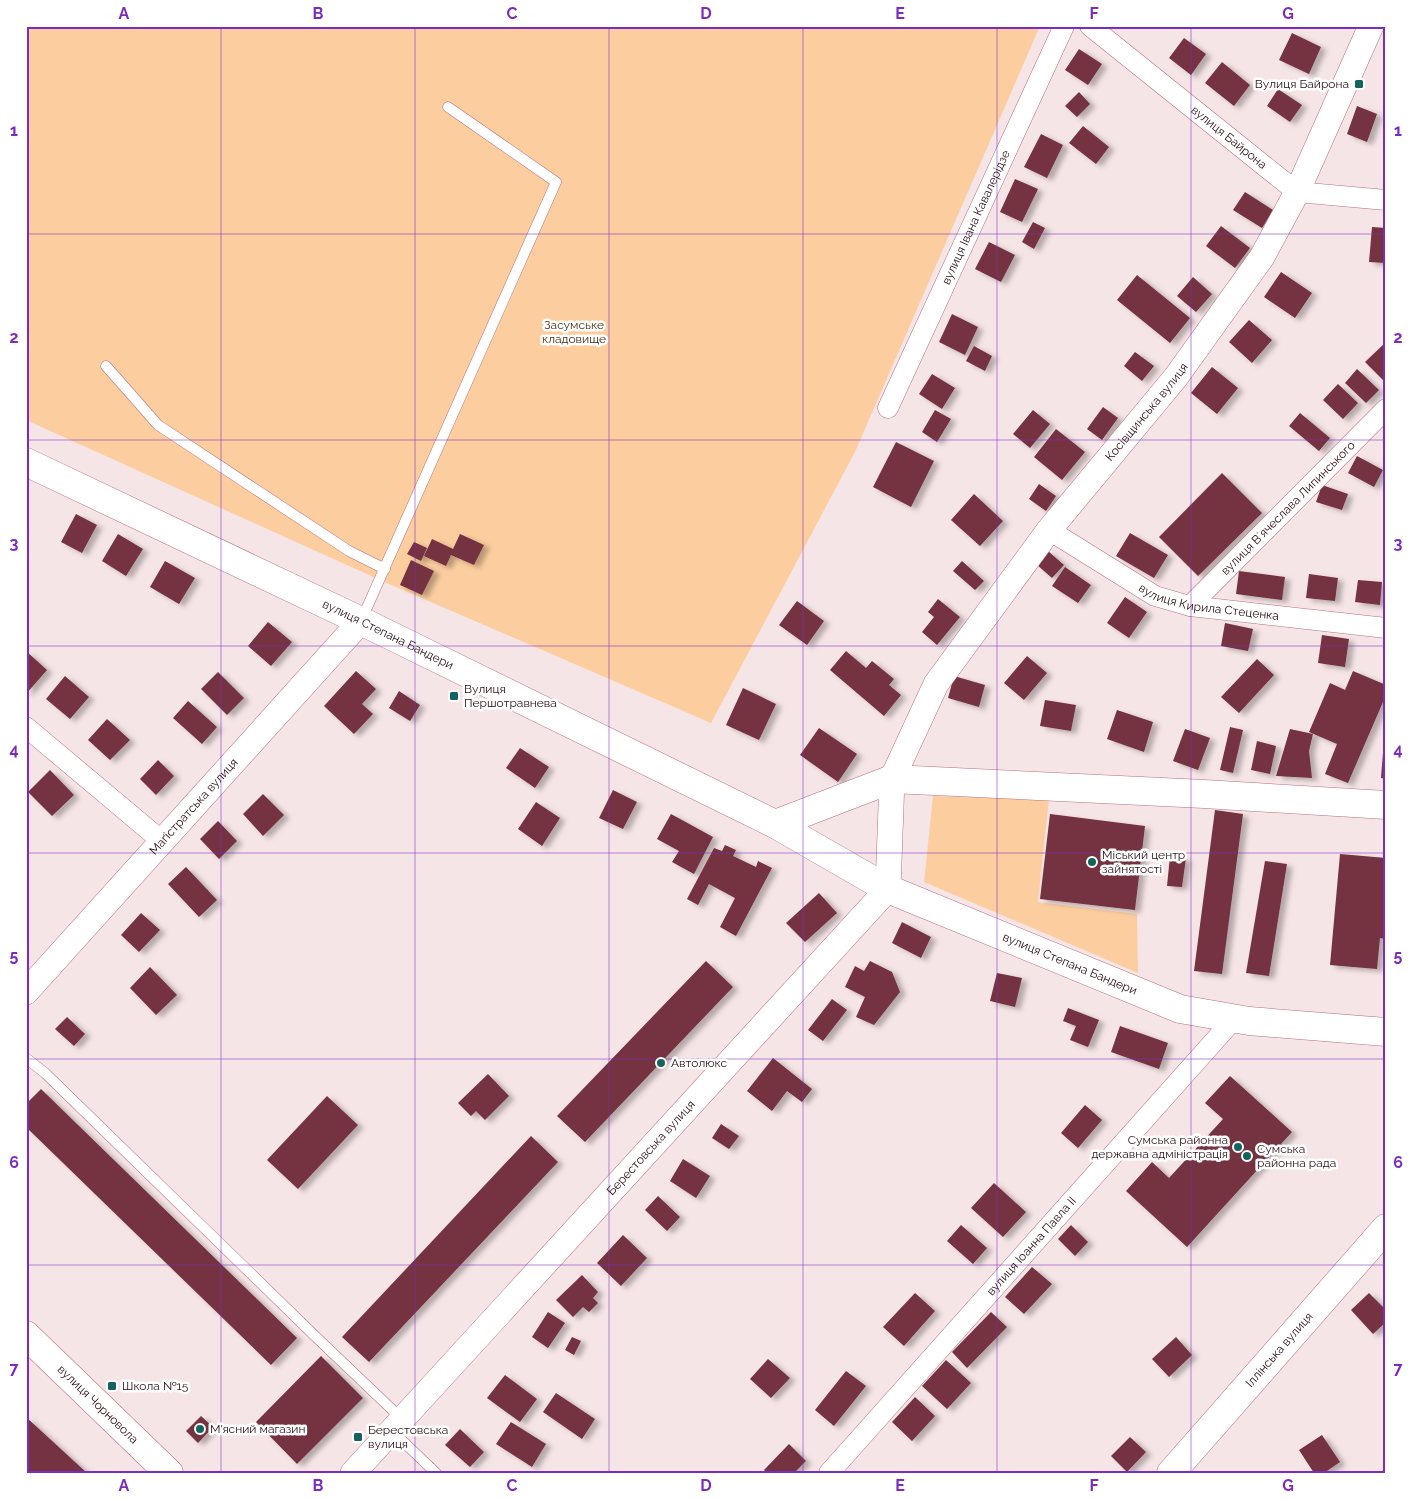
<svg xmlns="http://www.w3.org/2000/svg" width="1412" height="1499" font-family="Raleway,sans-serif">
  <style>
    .green { fill: #fcce9f }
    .building { fill: #753141; filter: url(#shadow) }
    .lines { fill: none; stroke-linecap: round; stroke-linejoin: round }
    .service-casing { stroke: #ba6e7d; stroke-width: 11 }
    .minor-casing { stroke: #ba6e7d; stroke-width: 21 }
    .tertiary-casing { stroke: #ba6e7d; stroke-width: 26 }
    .secondary-casing { stroke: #ba6e7d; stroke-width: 29 }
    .primary-casing { stroke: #ba6e7d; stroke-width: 29 }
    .service { stroke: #fff; stroke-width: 10 }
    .minor { stroke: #fff; stroke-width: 20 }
    .tertiary { stroke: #fff; stroke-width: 25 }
    .secondary { stroke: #fff; stroke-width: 28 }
    .primary { stroke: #fff; stroke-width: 28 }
    .grid { fill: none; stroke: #7b2cbf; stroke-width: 1; stroke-opacity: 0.55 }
    .poi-dot { fill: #15635d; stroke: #fff; stroke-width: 2 }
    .labels { text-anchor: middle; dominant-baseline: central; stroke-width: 5; stroke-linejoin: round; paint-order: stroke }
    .poi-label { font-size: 12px; fill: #2c0f15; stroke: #fff; text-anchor: start }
    .street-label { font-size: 12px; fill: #2c0f15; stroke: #fff }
    .park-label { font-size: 12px; fill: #452c0f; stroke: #fff }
    .neatline { fill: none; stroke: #7b2cbf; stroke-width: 2 }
    .grid-label { font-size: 16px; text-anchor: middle; font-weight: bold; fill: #7b2cbf }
  </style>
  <defs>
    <filter id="shadow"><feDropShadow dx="5.5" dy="3" stdDeviation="2.5" flood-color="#0004"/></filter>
  </defs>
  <rect width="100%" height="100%" fill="#f6e5e7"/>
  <path class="green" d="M26,26H1040L855,452L711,723L380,580L26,420Z
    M933,796L1049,799L1038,902L1137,914L1138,973L924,882Z"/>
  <path class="building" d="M1292,33L1321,47L1309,74L1279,60Z
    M1184,38L1206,54L1191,75L1169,58Z
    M1079,49L1102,64L1088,85L1065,70Z
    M1222,62L1250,85L1234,106L1205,83Z
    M1278,89L1302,105L1290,122L1267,106Z
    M1079,92L1090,104L1077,117L1065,106Z
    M1357,106L1377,114L1367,142L1347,134Z
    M1083,126L1109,147L1096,164L1069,143Z
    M1041,134L1063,145L1047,178L1024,167Z
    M1015,179L1038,189L1022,222L1000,212Z
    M1245,192L1273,210L1262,228L1233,210Z
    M1033,222L1045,228L1034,249L1022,242Z
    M1221,226L1250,248L1235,268L1206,246Z
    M1372,227L1386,228V263L1369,262Z
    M989,242L1015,255L1001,282L975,269Z
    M1281,272L1312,293L1295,318L1264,297Z
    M1137,275L1190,318L1170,343L1117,300Z
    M1193,277L1212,294L1196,312L1177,296Z
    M952,314L978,327L965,355L939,342Z
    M1249,320L1272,340L1252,363L1229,342Z
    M1386,342V380L1384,381L1365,362Z
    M974,346L992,356L985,371L966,361Z
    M1135,352L1154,366L1142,381L1124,366Z
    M1212,367L1238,388L1217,414L1191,393Z
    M1357,369L1379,390L1366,403L1345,383Z
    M932,374L955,388L942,409L919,394Z
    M1338,384L1358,403L1343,419L1323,400Z
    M1103,407L1118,418L1102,440L1087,429Z
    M935,410L951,419L937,442L922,432Z
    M1033,410L1050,424L1030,448L1013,434Z
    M1300,413L1330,438L1319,451L1289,426Z
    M1056,429L1085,452L1062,480L1034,457Z
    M896,442L934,461L911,507L873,487Z
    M1357,456L1383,470L1374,487L1348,473Z
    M1222,473L1262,513L1198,576L1159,537Z
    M1039,484L1056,496L1046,511L1029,499Z
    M1322,485L1348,494L1342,510L1316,502Z
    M974,494L1003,521L980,546L951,520Z
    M76,514L97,525L82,553L61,542Z
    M1130,533L1168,555L1154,578L1116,556Z
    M118,534L143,549L126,576L102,561Z
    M460,534L484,545L474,565L451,555L446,566L424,556L432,539L453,549Z
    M414,542L427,548L421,561L407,554Z
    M1048,551L1064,565L1052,578L1036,564Z
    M411,560L434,571L422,595L400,585Z
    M165,561L195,578L179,604L150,587Z
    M962,561L984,581L975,590L953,571Z
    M1065,567L1091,585L1078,603L1052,586Z
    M1239,571L1285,577L1282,600L1236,594Z
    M1309,574L1338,578L1335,601L1306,598Z
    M1358,580L1382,582L1380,605L1355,602Z
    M1125,597L1147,612L1129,638L1107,623Z
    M938,599L960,617L937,645L922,632L934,617L928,612Z
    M797,601L824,621L807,645L779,625Z
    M268,622L292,642L271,666L248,646Z
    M1225,623L1253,629L1248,651L1221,646Z
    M1322,635L1349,639L1345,667L1318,663Z
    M26,651L47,670L26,694Z
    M846,651L866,668L872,661L894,679L889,685L901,695L884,716L830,670Z
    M1027,656L1047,673L1024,700L1004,683Z
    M1257,659L1274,675L1239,713L1221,697Z
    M356,671L376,689L362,704L373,714L354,734L324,706Z
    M1353,671L1386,685V695L1348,783L1325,774L1337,744L1309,732L1330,683L1345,690Z
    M218,672L244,698L227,715L201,689Z
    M65,676L89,697L70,719L46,699Z
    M954,676L985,685L979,707L948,698Z
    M743,688L776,704L759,740L726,725Z
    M399,691L420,705L410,721L389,708Z
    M1045,700L1076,705L1071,731L1040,726Z
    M188,701L217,727L202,744L173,718Z
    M1117,710L1153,722L1144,752L1107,739Z
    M107,719L130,740L110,760L88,740Z
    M1230,727L1243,730L1233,773L1220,770Z
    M819,728L857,754L838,782L800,755Z
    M1185,729L1210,738L1198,770L1173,761Z
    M1290,729L1313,734L1309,751L1312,778L1276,776Z
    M1384,740L1386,741V779L1381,778Z
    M1257,741L1276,746L1270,774L1251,770Z
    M520,748L549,767L535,788L506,768Z
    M158,760L174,776L156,795L140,779Z
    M50,770L74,795L52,816L28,792Z
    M613,790L637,802L623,829L599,818Z
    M263,794L284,815L263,836L243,814Z
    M536,802L560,818L542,846L518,829Z
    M1215,810L1243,814L1222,974L1194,971Z
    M671,814L713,837L694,874L672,862L679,851L657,839Z
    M1050,814L1145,826L1135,910L1040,899Z
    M218,821L237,841L219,859L200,839Z
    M725,845L736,850L733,856L756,867L758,861L772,868L736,936L720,927L735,898L709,884L698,905L687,899L714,848L722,851Z
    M1340,854L1386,858L1384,888H1386V939L1380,938L1377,969L1330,965Z
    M1170,856L1186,858L1182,887L1167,886Z
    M1265,861L1287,864L1269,976L1246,973Z
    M186,867L217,900L199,917L168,884Z
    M819,893L837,913L805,942L786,923Z
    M141,913L160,930L139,952L121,935Z
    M902,922L931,937L921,958L892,943Z
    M706,961L733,987L585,1142L557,1116Z
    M870,961L892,972L900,992L874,1025L856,1017L865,997L845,987L855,966L864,971Z
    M150,967L177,995L156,1015L130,988Z
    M997,973L1022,978L1015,1007L990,1001Z
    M832,999L847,1010L823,1041L808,1030Z
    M1068,1008L1099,1020L1088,1047L1070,1040L1076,1026L1063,1021Z
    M67,1017L85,1034L74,1046L55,1029Z
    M1120,1026L1168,1043L1159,1069L1111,1052Z
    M773,1058L812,1089L802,1102L787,1091L772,1111L747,1091Z
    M488,1074L509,1096L485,1120L476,1111L471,1116L458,1103Z
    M1230,1076L1292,1132L1187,1247L1126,1191L1152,1162L1169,1178L1223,1119L1205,1103Z
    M41,1089L297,1338L271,1365L26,1127V1104Z
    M327,1096L358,1125L298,1189L267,1160Z
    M1085,1105L1102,1120L1078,1148L1061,1133Z
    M721,1124L739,1136L729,1149L712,1138Z
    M531,1136L558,1162L369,1362L342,1337Z
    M683,1159L710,1176L696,1198L670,1181Z
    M994,1183L1026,1212L1003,1237L971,1208Z
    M658,1196L680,1217L667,1231L645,1210Z
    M961,1225L987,1248L973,1264L947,1241Z
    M1071,1225L1088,1242L1075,1256L1058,1239Z
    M623,1235L647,1258L621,1286L597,1263Z
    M1032,1267L1052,1284L1024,1314L1005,1297Z
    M582,1275L598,1292L593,1298L598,1303L589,1312L583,1307L573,1317L556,1300Z
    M915,1293L935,1311L904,1346L883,1327Z
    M1369,1293L1386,1310V1322L1373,1334L1351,1310Z
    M548,1312L565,1323L548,1348L532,1337Z
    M991,1312L1007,1327L967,1368L952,1352Z
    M572,1337L581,1341L574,1355L565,1350Z
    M1176,1337L1192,1355L1169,1377L1152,1359Z
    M321,1356L363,1398L297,1464L256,1422Z
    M768,1359L790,1378L771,1398L750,1379Z
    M946,1360L971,1383L947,1409L922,1386Z
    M846,1371L866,1386L834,1426L815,1410Z
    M505,1375L537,1399L520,1422L487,1398Z
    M556,1393L595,1419L582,1439L543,1412Z
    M915,1397L935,1416L912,1441L892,1422Z
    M201,1416L213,1427L198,1443L186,1431Z
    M26,1417L87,1473H26Z
    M511,1422L546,1444L532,1467L496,1444Z
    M460,1429L484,1452L470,1467L445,1445Z
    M1322,1435L1340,1462L1324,1473H1314L1299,1450Z
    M1130,1437L1146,1452L1127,1472L1111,1456Z
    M789,1444L806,1461L794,1473H767L764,1470Z"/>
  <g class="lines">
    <g class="service-casing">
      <path id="service" d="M106,366L158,425L349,551L385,569
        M361,621L556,182L448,107
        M26,1058L45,1073L317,1338L402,1419
        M392,1431L436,1473"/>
    </g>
    <g class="minor-casing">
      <g id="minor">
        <path id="s1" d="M1090,26L1297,192L1386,200"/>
        <path id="s2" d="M888,408L1064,26"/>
        <path id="s3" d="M1049,530L1155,596L1190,606L1386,628"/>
        <path d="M1190,606L1386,409"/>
        <path d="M26,727L163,842"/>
        <path id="s4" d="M829,1473L1234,1019"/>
      </g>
    </g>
    <g class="tertiary-casing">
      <g id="tertiary">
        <path id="s5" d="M26,992L361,621"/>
        <path id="s6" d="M353,1473L888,889L892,779L936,684L1049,530L1176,377L1262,257L1297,192L1371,26"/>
      </g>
    </g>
    <g class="secondary-casing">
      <g id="secondary">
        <path id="s7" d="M26,1335L169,1473"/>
      </g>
    </g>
    <g class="primary-casing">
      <g id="primary">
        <path id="s8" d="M26,462L361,621L775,824L888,889L1180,1009L1249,1021L1386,1032"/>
        <path d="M775,824L892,779L1204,794L1386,805"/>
        <path id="s9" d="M1171,1473L1386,1228"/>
      </g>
    </g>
    <use href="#service" class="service"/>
    <use href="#minor" class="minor"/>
    <use href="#tertiary" class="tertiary"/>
    <use href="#secondary" class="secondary"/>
    <use href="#primary" class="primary"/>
  </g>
  <path class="grid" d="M221,26V1473M415,26V1473M609,26V1473M803,26V1473M997,26V1473M1191,26V1473M26,234H1386M26,440H1386M26,646H1386M26,853H1386M26,1059H1386M26,1265H1386"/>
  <g class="poi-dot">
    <rect x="1354" y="79" width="10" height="10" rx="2.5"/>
    <rect x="449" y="691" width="10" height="10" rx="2.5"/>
    <circle cx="1092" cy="862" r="5"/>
    <circle cx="661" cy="1063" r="5"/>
    <circle cx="1238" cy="1147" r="5"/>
    <circle cx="1247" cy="1156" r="5"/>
    <rect x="107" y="1381" width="10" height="10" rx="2.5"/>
    <circle cx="200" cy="1429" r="5"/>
    <rect x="353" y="1432" width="10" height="10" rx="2.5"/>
  </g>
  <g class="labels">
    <g class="poi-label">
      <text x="1349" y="84" text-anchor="end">Вулиця Байрона</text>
      <text x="464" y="689">Вулиця<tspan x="464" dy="14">Першотравнева</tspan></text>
      <text x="1102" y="855">Міський центр<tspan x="1102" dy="14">зайнятості</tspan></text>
      <text x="671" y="1063">Автолюкс</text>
      <text x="1228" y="1140" text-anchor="end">Сумська районна<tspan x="1228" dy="14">державна адміністрація</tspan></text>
      <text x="1257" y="1149">Сумська<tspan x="1257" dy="14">районна рада</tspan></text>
      <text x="122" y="1386">Школа №15</text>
      <text x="210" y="1429">М'ясний магазин</text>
      <text x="368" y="1430">Берестовська<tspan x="368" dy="14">вулиця</tspan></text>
    </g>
    <g class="street-label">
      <text stroke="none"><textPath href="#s1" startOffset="178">вулиця Байрона</textPath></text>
      <text stroke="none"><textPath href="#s2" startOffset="210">вулиця Івана Кавалерідзе</textPath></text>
      <text stroke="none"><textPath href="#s6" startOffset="1351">Косівщинська вулиця</textPath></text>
      <text transform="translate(1288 508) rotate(-45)">вулиця Вʼячеслава Липинського</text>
      <text stroke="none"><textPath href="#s3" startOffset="179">вулиця Кирила Стеценка</textPath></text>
      <text stroke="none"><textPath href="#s8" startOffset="401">вулиця Степана Бандери</textPath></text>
      <text stroke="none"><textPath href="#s5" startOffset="250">Маґістратська вулиця</textPath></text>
      <text stroke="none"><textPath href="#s8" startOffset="1159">вулиця Степана Бандери</textPath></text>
      <text stroke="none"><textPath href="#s6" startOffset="441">Берестовська вулиця</textPath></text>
      <text stroke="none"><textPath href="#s4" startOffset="304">вулиця Іоанна Павла II</textPath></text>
      <text stroke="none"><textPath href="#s9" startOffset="164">Іллінська вулиця</textPath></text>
      <text stroke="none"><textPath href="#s7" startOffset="100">вулиця Чорновола</textPath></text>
    </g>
    <g class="park-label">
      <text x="574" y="325">Засумське<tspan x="574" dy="14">кладовище</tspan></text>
    </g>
  </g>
  <rect width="1412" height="1499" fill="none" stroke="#ffffff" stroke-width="55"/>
  <rect x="28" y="28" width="1356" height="1444" class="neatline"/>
  <g class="grid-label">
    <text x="124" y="19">A</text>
    <text x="318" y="19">B</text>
    <text x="512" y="19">C</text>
    <text x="706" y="19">D</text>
    <text x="900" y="19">E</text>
    <text x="1094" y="19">F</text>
    <text x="1288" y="19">G</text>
    <text x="14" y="136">1</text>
    <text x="1398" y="136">1</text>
    <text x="14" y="343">2</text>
    <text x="1398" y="343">2</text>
    <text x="14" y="549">3</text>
    <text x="1398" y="549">3</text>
    <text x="14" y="755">4</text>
    <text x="1398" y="755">4</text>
    <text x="14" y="961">5</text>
    <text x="1398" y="961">5</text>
    <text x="14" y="1168">6</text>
    <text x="1398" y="1168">6</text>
    <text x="14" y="1374">7</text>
    <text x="1398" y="1374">7</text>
    <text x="124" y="1491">A</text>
    <text x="318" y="1491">B</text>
    <text x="512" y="1491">C</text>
    <text x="706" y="1491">D</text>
    <text x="900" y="1491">E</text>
    <text x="1094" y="1491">F</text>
    <text x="1288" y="1491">G</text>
  </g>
</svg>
